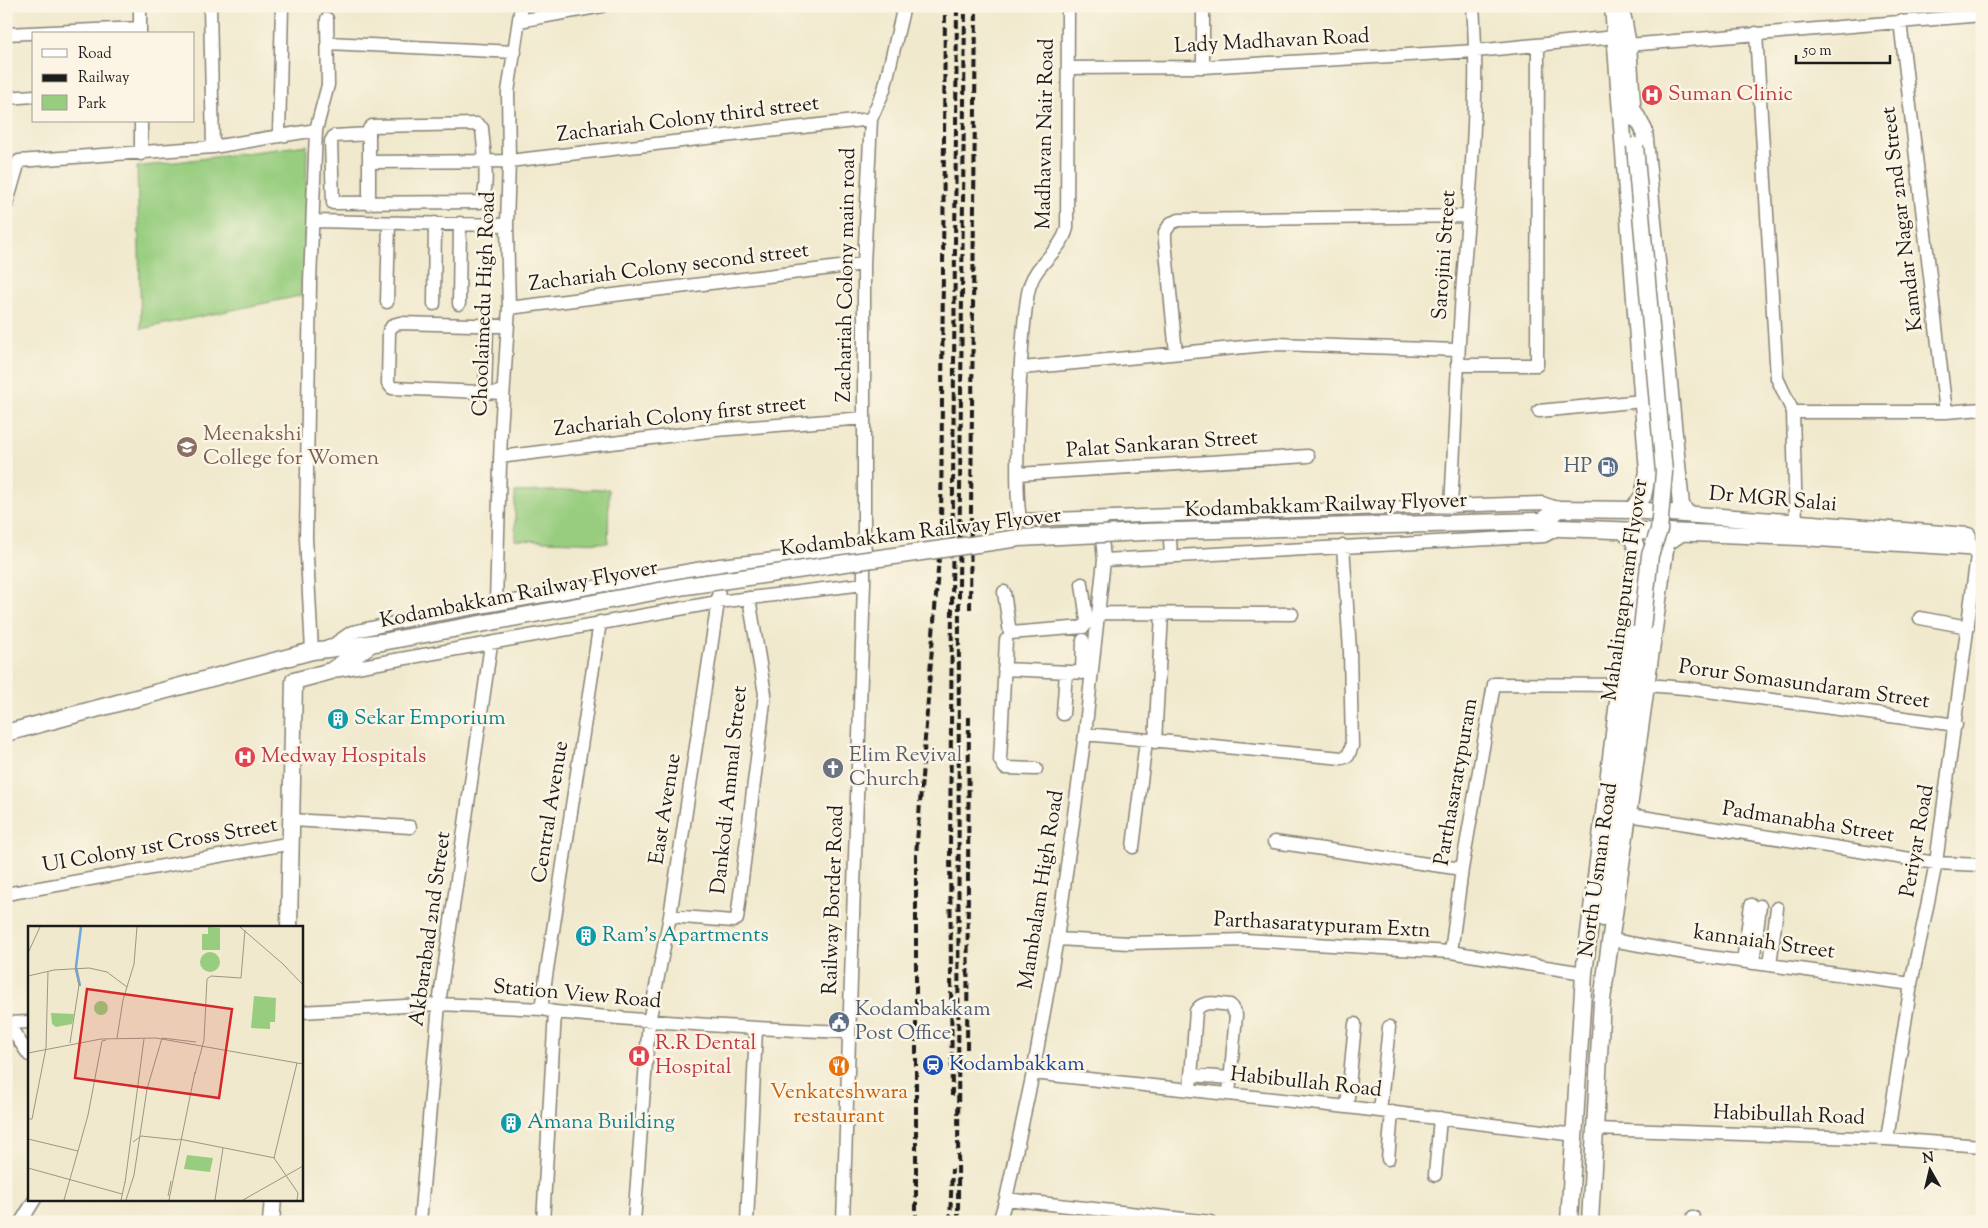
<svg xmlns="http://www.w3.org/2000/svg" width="1988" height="1228" font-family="'Sorts Mill Goudy',serif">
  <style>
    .green { fill: #98cd7f; stroke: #5a744e }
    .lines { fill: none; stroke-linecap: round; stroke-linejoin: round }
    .minor-casing { stroke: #868274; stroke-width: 15 }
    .major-casing { stroke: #868274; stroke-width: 19 }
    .minor { stroke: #fff; stroke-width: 12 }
    .major { stroke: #fff; stroke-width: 16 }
    .rail { stroke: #1c1c1c; stroke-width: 4; stroke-dasharray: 8 4; stroke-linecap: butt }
    .major-bridge-casing { stroke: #868274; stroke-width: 19; stroke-linecap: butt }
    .major-bridge { stroke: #fff; stroke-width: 16 }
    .labels { text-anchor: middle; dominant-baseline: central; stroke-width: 5; stroke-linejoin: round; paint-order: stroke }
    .street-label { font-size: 21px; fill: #1c1c1c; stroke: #fcf5e5 }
    .health-label { font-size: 21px; fill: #be3a42; stroke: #fcf5e5; text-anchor: start }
    .education-label { font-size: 21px; fill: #785e54; stroke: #fcf5e5; text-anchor: start }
    .service-label { font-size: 21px; fill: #4e5e75; stroke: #fcf5e5; text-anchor: end }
    .culture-label { font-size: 21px; fill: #0d838f; stroke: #fcf5e5; text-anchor: start }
    .worship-label { font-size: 21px; fill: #5b616d; stroke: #fcf5e5; text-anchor: start }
    .transit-label { font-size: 21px; fill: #164399; stroke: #fcf5e5; text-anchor: start }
    .food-label { font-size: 21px; fill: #c56008; stroke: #fcf5e5 }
    .inset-river { fill: none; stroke: #6ea6dd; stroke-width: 2.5 }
    .inset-road { fill: none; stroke: #9b9786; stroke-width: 1 }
    .view { fill: #d62828; fill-opacity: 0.15; stroke: #d62828; stroke-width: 2.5 }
    .inset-edge { fill: none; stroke: #1c1c1c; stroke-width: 2.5 }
  </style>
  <rect width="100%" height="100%" fill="#fcf5e5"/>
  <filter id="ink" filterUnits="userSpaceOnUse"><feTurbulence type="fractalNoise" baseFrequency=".02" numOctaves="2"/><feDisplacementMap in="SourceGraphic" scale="10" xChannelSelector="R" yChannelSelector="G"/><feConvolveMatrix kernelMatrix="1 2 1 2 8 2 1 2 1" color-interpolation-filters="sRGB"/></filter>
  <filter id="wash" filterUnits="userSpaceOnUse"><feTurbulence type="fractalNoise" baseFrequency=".0096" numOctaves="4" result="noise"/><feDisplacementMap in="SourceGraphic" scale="20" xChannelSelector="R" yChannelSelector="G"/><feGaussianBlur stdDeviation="1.12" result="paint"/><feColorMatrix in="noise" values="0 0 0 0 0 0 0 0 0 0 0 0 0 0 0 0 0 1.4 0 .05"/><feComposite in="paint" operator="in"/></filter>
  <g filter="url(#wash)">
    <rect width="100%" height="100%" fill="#f0e9cd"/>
    <path class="green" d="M307,145L304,295L141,329L137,167Z
      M609,489L608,543L515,540V492Z"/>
  </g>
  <g filter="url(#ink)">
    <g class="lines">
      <g class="minor-casing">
        <path id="minor" d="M140,6V34
          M210,6L213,147
          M1068,6L1067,228C1061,252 1037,262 1030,285C1021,310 1012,499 1021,520L1542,503L1560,509
          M1203,6V67
          M519,21L602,6
          M1900,21L1946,412
          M1756,33L1777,378L1793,412L1796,523
          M6,34L140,28
          M328,43L515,52
          M1628,45L1982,15
          M1069,68L1203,67L1476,51L1615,37
          M6,98L34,96
          M141,121V154
          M477,124L482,128C483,145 491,191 480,202L333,203L331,141L334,136L369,134V129L372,126Z
          M369,134V204
          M279,136L282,6
          M369,162L509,161L871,119
          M6,206L19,161L213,147L316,130
          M313,221L507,225
          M387,302L389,223
          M434,304L435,223
          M459,304L460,223
          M509,308L864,264
          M1176,353L1165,241V232L1171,223L1179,220L1468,216
          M1457,365H1537L1538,45
          M1022,368L1276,344L1458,350
          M485,393L487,325
          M503,393L392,388L388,383L389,331L393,325L400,323L507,326
          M1539,411L1642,401
          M1793,412H1946L1982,409
          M500,457L716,430L864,418
          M1018,474L1308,456
          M1451,507C1455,436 1457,365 1462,294C1469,199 1480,102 1473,6
          M1169,523L1171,556
          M1104,560L1544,536L1560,528
          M1004,592L1010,633L1084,627L1087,621L1082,584
          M496,603L501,430L509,308L507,225L509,161L508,92L521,6
          M1098,613L1292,614
          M1920,618L1968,627
          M1006,640L1000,760L1005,768L1036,769
          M329,648L352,632L417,618L720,565L865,549
          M312,651L306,538L310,282L316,130L328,85L327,19
          M1004,669L1091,673
          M334,671L718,602L864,584
          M1082,673L1083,640
          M1646,685L1685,688L1956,725
          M1063,714L1066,672
          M1085,734L1342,758L1348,756L1352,746L1350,651L1343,546
          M1155,742L1162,614
          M1629,815L1936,863L1982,865
          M292,820L410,827
          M1274,842L1462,869
          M1133,847L1146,741
          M6,894L292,843
          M670,916L733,921L737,919L765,694L749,598
          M1057,939L1129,943L1245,940L1451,952L1584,973
          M1612,940L1702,956L1911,984
          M1451,952L1462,869L1494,684L1620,685
          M1743,961L1751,905
          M1753,963L1760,906
          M1770,965L1777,908
          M541,1009L600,622
          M301,1012L439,1004L541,1009L555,1012C653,1022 751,1029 849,1032
          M6,1021L29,1055
          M8,1023L29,1022
          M1033,1073L1347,1107L1575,1135
          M1191,1075L1230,1078
          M1190,1090L1196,1011C1203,999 1218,1004 1230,1005L1236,1015L1229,1094
          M1347,1107L1355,1024
          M1380,1111L1389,1027
          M1595,1129L1887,1139L1982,1146
          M1887,1139L1911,984L1936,863L1978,548
          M1388,1159L1392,1112
          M1435,1175L1440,1118
          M1006,1199L1210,1222
          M21,1222L35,1199
          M420,1222L439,1004L491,644
          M543,1222L555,1012
          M634,1222L649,1022L670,916L718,602L720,565
          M747,1222L756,1030
          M843,1222L864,584V264L871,119L884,90L904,6
          M999,1222L1006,1199L1033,1073L1057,939L1085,734L1104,560L1101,526
          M1692,1222L1693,1217"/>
      </g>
      <g class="major-casing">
        <path id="major" d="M1613,6L1648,472L1643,496L1632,510
          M1623,18L1628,45L1633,118
          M1632,108L1644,130L1681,505L1687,514
          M1537,521L1560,528L1801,537L1982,548
          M1542,521L1560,509L1632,510L1968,536
          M6,733L312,651L382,642
          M1603,918L1642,628
          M289,927L294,681L331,671L371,644
          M271,1222L273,1199
          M1569,1222L1584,973L1637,550L1633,539L1623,531
          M1590,1222L1602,1000L1666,543L1681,533"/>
      </g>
      <use href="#minor" class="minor"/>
      <use href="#major" class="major"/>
      <path class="rail" d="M970,609L976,6
        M967,1049L969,714
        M952,1096L950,849L957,6
        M916,1222V855L941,531L945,6
        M950,1222L952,1169
        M958,1222L959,589L965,6"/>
      <g class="major-bridge-casing">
        <path id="major-bridge" d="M1635,146L1664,472L1659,530L1650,555L1642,628
          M382,642L686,586L1019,538L1143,532L1537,521"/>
      </g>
      <use href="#major-bridge" class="major-bridge"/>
    </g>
  </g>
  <defs>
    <g id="hospital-disc" transform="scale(1.125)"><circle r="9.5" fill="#e0444e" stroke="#fcf5e5"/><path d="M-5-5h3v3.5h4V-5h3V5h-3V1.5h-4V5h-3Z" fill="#fff"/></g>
    <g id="university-disc" transform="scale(1.125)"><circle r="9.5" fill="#8d6e63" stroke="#fcf5e5"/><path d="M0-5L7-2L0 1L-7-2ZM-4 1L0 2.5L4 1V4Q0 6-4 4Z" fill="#fff"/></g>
    <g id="fuel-disc" transform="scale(1.125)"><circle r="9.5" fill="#5c6f8a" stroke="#fcf5e5"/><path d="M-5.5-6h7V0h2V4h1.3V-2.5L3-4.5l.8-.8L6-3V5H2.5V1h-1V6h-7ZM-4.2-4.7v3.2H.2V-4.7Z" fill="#fff"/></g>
    <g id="building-disc" transform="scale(1.125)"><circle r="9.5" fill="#0f9aa8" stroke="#fcf5e5"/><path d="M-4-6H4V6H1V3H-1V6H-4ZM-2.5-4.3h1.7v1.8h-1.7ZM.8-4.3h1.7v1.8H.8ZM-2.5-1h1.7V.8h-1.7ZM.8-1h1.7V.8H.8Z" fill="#fff"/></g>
    <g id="church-disc" transform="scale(1.125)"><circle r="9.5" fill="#6b7280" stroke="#fcf5e5"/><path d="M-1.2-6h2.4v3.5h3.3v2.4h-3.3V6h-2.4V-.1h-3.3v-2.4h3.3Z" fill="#fff"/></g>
    <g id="civic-disc" transform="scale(1.125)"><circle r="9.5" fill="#5c6f8a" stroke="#fcf5e5"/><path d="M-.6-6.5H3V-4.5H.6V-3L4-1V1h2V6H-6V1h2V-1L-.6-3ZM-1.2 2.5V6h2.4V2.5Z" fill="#fff"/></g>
    <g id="station-disc" transform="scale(1.125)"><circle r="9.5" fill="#1a4fb4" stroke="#fcf5e5"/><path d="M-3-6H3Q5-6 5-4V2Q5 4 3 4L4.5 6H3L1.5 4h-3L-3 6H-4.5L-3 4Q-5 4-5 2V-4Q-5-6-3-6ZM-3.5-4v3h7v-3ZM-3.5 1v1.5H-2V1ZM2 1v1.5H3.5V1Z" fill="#fff"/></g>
    <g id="restaurant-disc" transform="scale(1.125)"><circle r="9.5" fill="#e8710a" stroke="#fcf5e5"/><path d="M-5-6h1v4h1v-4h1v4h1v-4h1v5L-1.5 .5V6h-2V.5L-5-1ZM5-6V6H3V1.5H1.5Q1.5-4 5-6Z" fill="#fff"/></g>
  </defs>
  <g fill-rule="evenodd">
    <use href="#hospital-disc" x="1652" y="95"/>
    <use href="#university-disc" x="187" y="447"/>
    <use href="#fuel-disc" x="1608" y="467"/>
    <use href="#building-disc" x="338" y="719"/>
    <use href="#hospital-disc" x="245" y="757"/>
    <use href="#church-disc" x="833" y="768"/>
    <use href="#building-disc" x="586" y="936"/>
    <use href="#civic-disc" x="839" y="1022"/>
    <use href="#hospital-disc" x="639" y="1056"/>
    <use href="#station-disc" x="933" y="1065"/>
    <use href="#restaurant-disc" x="839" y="1066"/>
    <use href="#building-disc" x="511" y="1123"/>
  </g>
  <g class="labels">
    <g class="street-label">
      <text transform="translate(1272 42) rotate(-3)">Lady Madhavan Road</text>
      <text transform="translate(688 120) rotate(-7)">Zachariah Colony third street</text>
      <text transform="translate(1046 134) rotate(-89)">Madhavan Nair Road</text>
      <text transform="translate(1903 219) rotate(-97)">Kamdar Nagar 2nd Street</text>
      <text transform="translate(1445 255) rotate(-86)">Sarojini Street</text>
      <text transform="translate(669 268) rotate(-7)">Zachariah Colony second street</text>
      <text transform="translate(847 275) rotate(-89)">Zachariah Colony main road</text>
      <text transform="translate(485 304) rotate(-88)">Choolaimedu High Road</text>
      <text transform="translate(680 417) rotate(-6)">Zachariah Colony first street</text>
      <text transform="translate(1162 445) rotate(-4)">Palat Sankaran Street</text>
      <text transform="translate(1773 500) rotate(5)">Dr MGR Salai</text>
      <text transform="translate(1326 506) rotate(-2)">Kodambakkam Railway Flyover</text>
      <text transform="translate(921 533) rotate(-7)">Kodambakkam Railway Flyover</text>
      <text transform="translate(1626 590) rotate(-82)">Mahalingapuram Flyover</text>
      <text transform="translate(519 595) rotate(-11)">Kodambakkam Railway Flyover</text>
      <text transform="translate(1804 685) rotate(8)">Porur Somasundaram Street</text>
      <text transform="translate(1457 782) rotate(-80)">Parthasaratypuram</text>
      <text transform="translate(730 790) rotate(-84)">Dankodi Ammal Street</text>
      <text transform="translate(666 809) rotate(-81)">East Avenue</text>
      <text transform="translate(551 812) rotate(-81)">Central Avenue</text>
      <text transform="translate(1808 823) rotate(9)">Padmanabha Street</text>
      <text transform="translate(1918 841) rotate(-80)">Periyar Road</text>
      <text transform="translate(160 846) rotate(-10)">UI Colony 1st Cross Street</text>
      <text transform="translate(1599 870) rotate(-82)">North Usman Road</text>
      <text transform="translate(1042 890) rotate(-81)">Mambalam High Road</text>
      <text transform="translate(834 900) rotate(-88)">Railway Border Road</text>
      <text transform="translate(1322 926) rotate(3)">Parthasaratypuram Extn</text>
      <text transform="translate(431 929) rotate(-82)">Akbarabad 2nd Street</text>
      <text transform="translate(1764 943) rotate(8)">kannaiah Street</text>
      <text transform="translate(577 995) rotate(5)">Station View Road</text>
      <text transform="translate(1306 1083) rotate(6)">Habibullah Road</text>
      <text transform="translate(1789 1116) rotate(2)">Habibullah Road</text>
    </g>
    <g class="health-label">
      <text x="1668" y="95">Suman Clinic</text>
      <text x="261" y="757">Medway Hospitals</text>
      <text x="655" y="1044">R.R Dental<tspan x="655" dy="24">Hospital</tspan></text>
    </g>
    <g class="education-label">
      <text x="203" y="435">Meenakshi<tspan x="203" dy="24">College for Women</tspan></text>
    </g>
    <g class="service-label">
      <text x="1592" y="467">HP</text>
      <text x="855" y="1010" text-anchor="start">Kodambakkam<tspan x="855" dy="24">Post Office</tspan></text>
    </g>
    <g class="culture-label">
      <text x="354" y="719">Sekar Emporium</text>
      <text x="602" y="936">Ram's Apartments</text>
      <text x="527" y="1123">Amana Building</text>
    </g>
    <g class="worship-label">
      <text x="849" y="756">Elim Revival<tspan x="849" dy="24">Church</tspan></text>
    </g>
    <g class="transit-label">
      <text x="949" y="1065">Kodambakkam</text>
    </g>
    <g class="food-label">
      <text x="839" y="1093">Venkateshwara<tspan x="839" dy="24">restaurant</tspan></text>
    </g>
  </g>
  <g transform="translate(28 926)">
    <rect width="275" height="275" fill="#f0e9cd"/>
    <path d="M180,1L192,2V24H174V8H180ZM172 36a10 10 0 1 1 20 0a10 10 0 1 1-20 0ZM226,70L248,72L247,96H242V103L223,102ZM66 82a7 7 0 1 1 14 0a7 7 0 1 1-14 0ZM23,87L46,88L44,98L28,101L24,98ZM159,229L185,232L182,246L156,243Z" fill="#98cd7f"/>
    <path class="inset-river" d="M52,60L48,41L53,1"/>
    <path class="inset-road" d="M212,1L255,38L275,59M0,27L12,1M0,50L26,44L61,42L79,46L99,61M89,112L95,74L106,38L109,1M42,117L51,59L47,42M0,127L73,113L128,112L275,138M167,148L176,114L179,53L183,50L213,52L217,4M0,193H4L18,122L20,45M0,213L50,225L60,189L74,115L78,114M151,213L247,232M105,216L113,210L151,214M0,242L94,268M97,257L116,113M140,270L143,255M36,274L50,225M93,274L97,256M98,274L106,249L119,163L134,112L168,116M141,274L167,146M187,274L195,222M215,274L275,240M269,274L270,267L246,232L269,137"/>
    <path class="view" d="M59,63L204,83L191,172L47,152Z"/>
    <rect width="275" height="275" class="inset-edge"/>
  </g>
  <rect width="1988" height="1228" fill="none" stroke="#fcf5e5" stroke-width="25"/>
  <rect x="32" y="32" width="162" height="90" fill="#fcf5e5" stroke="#a29e95"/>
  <rect x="42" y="49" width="25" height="8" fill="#ffffff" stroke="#a29e95"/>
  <text x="78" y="58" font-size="15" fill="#1c1c1c">Road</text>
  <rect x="42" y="74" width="25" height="8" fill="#1c1c1c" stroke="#a29e95"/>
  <text x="78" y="82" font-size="15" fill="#1c1c1c">Railway</text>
  <rect x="42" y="95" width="25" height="15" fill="#98cd7f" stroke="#a29e95"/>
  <text x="78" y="108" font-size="15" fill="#1c1c1c">Park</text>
  <g transform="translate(1930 1170) rotate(352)" stroke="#fcf5e5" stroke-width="4" paint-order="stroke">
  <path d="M0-4L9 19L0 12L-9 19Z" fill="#1c1c1c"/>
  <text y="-8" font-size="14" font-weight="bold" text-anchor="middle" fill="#1c1c1c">N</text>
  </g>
  <path d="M1796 55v8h94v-8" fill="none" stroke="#1c1c1c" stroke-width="2.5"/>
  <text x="1803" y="55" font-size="15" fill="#1c1c1c" stroke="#fcf5e5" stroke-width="4" paint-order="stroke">50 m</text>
</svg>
